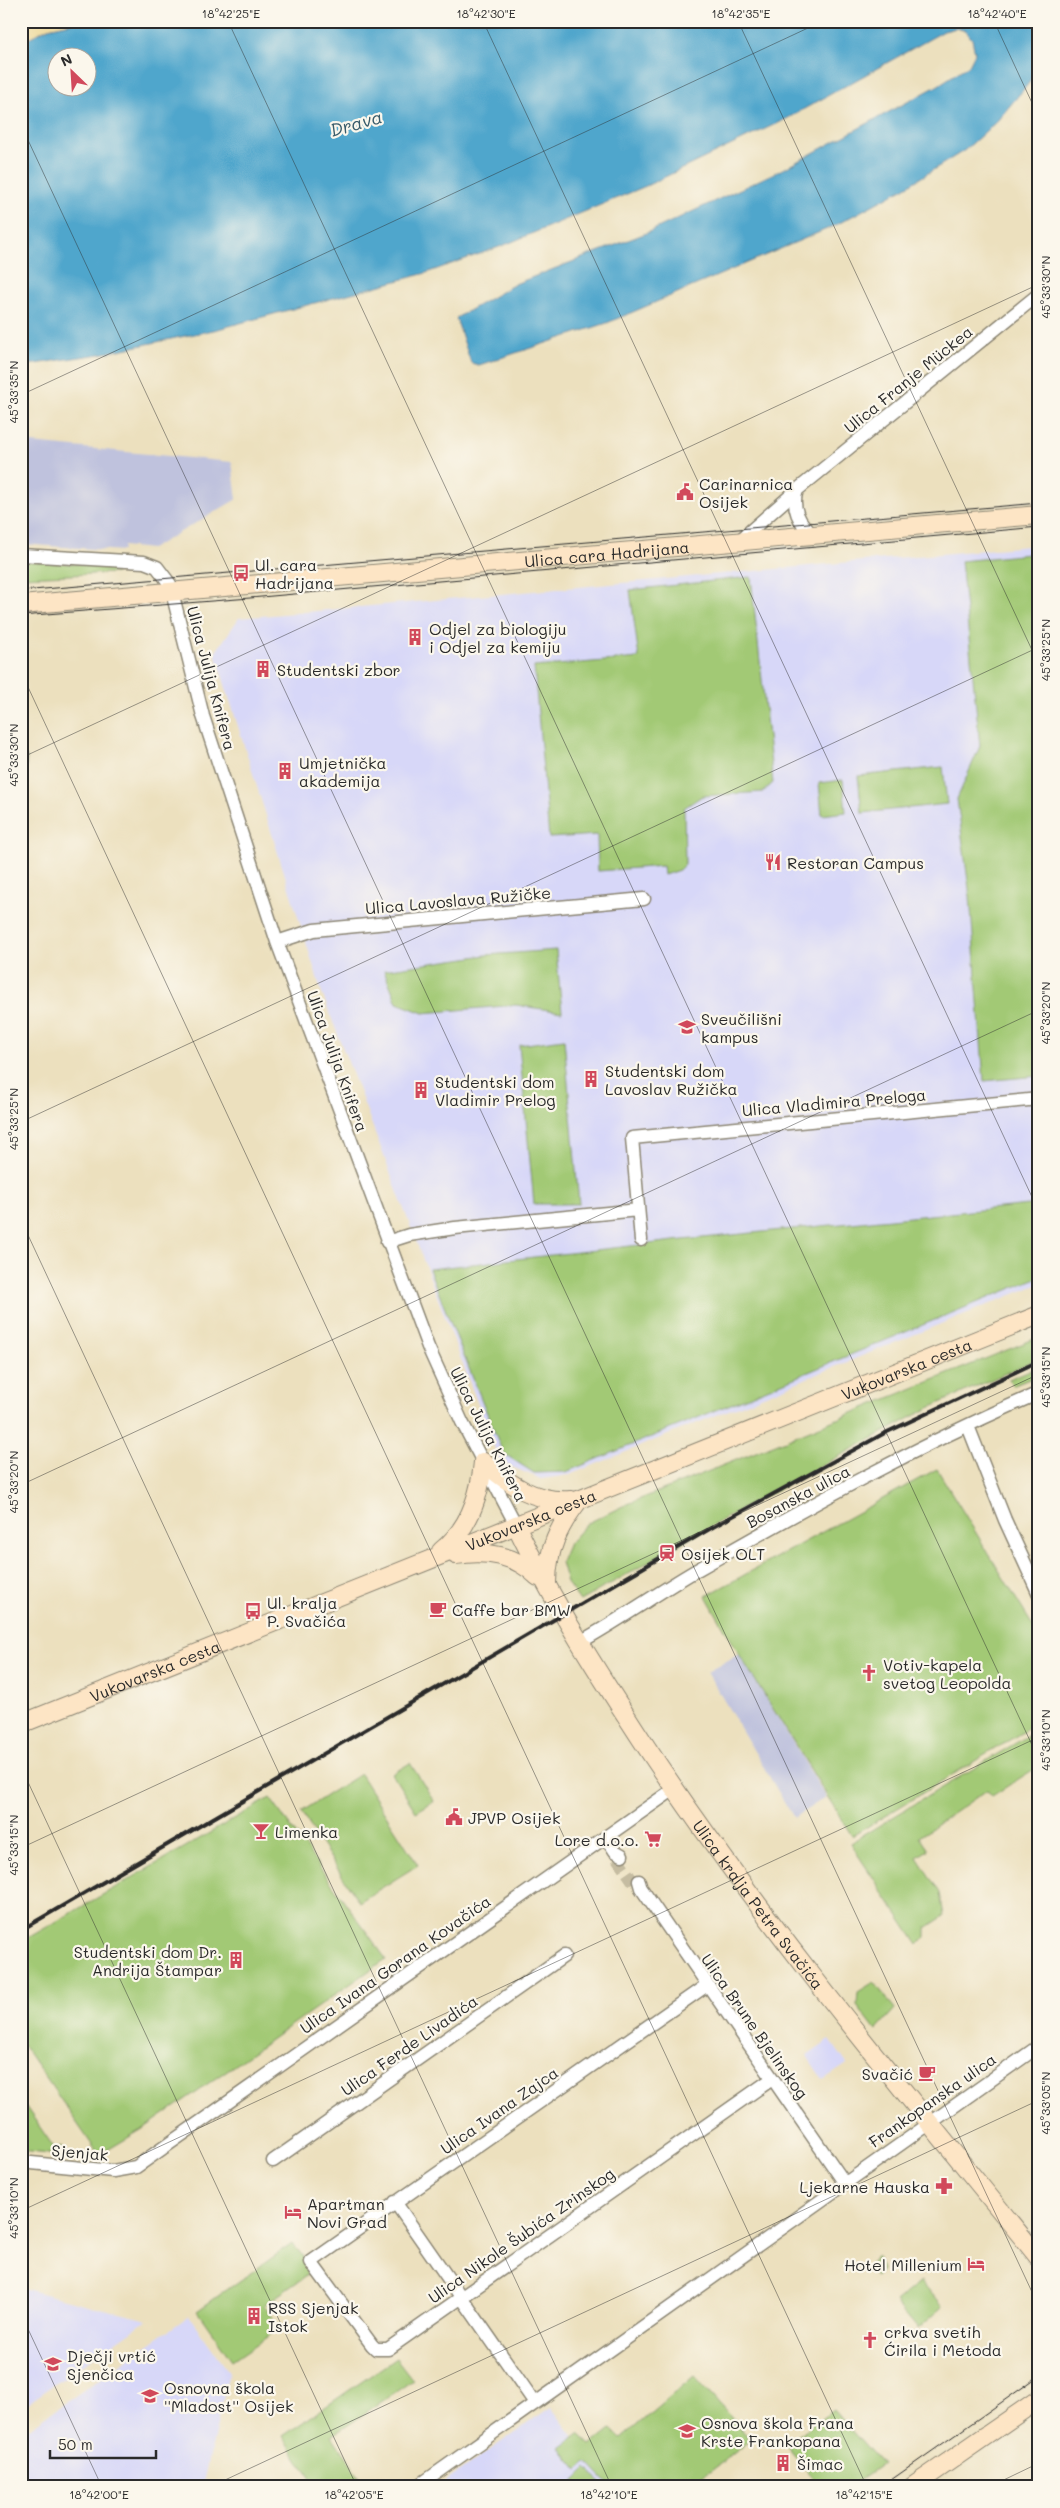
<svg xmlns="http://www.w3.org/2000/svg" width="1060" height="2508" font-family="Mali,sans-serif">
  <style>
    .built { fill: #d7d7f8 }
    .industrial { fill: #bfc2dd }
    .green { fill: #a2c974; stroke: #667a50 }
    .forest { fill: #81ad66; stroke: #566c48 }
    .sand { fill: #eeda9e; stroke: #8c8264 }
    .water { fill: #4fa6cc; stroke: #3d687c; fill-rule: evenodd }
    .lines { fill: none; stroke-linecap: round; stroke-linejoin: round }
    .street-tunnel { stroke: #c5bca1; stroke-width: 12; stroke-dasharray: 12 6; stroke-linecap: butt }
    .street-casing { stroke: #8c8674; stroke-width: 15 }
    .secondary-casing { stroke: #8c8674; stroke-width: 20 }
    .street { stroke: #fff; stroke-width: 12 }
    .secondary { stroke: #fde5c5; stroke-width: 18 }
    .tram { stroke: #2b2b2b; stroke-width: 1 }
    .rail { stroke: #2b2b2b; stroke-width: 4 }
    .ticks { fill: none; stroke: #2b2b2b; stroke-width: 1; stroke-opacity: 0.45 }
    .labels { text-anchor: middle; dominant-baseline: central; stroke-width: 4.5; stroke-linejoin: round; paint-order: stroke }
    .street-label { font-size: 16px; fill: #2b2b2b; stroke: #fbf7ec }
    .poi-label { font-size: 16px; fill: #2b2b2b; stroke: #fbf7ec; text-anchor: start }
    .water-label { font-size: 18px; font-style: italic; fill: #395c6b; stroke: #fbf7ec }
    .neatline { fill: none; stroke: #2b2b2b; stroke-width: 2 }
    .ticks-label { font-size: 12px; text-anchor: middle; fill: #2b2b2b }
  </style>
  <rect width="100%" height="100%" fill="#fbf7ec"/>
  <filter id="ink" filterUnits="userSpaceOnUse"><feTurbulence type="fractalNoise" baseFrequency=".02" numOctaves="2"/><feDisplacementMap in="SourceGraphic" scale="10" xChannelSelector="R" yChannelSelector="G"/><feConvolveMatrix kernelMatrix="1 2 1 2 8 2 1 2 1" color-interpolation-filters="sRGB"/></filter>
  <filter id="wash" filterUnits="userSpaceOnUse"><feTurbulence type="fractalNoise" baseFrequency=".0096" numOctaves="4" result="noise"/><feDisplacementMap in="SourceGraphic" scale="20" xChannelSelector="R" yChannelSelector="G"/><feGaussianBlur stdDeviation="1.12" result="paint"/><feColorMatrix in="noise" values="0 0 0 0 0 0 0 0 0 0 0 0 0 0 0 0 0 1.4 0 .05"/><feComposite in="paint" operator="in"/></filter>
  <g filter="url(#wash)">
    <rect width="100%" height="100%" fill="#ece0be"/>
    <path class="built" d="M1039,545V1284L569,1475L541,1479L500,1462L322,993L215,653L239,618Z
      M830,2040L847,2064L823,2080L807,2056Z
      M21,2288L56,2297L147,2320L21,2408Z
      M189,2316L229,2372L203,2487H21V2434Z
      M694,2376L751,2440L711,2471L691,2482L687,2478L678,2487H438L551,2407L574,2437L579,2434L591,2445L611,2429L621,2439Z"/>
    <path class="industrial" d="M21,442L232,462L237,499L151,549L123,546V551L21,544Z
      M739,1654L826,1797L794,1818L707,1672Z"/>
    <path class="green" d="M1039,553V1076L984,1081L970,896L957,799L980,746L961,561Z
      M21,561L114,566L116,573L21,577Z
      M751,577L773,783L763,792L702,796L684,808L685,864L679,870L664,875L663,866L598,871L597,835L549,838L534,667L639,658L630,590Z
      M943,767L947,804L862,813L858,776Z
      M843,780L846,812L822,815L819,783Z
      M556,950L562,1012L516,1005L423,1013L397,1003L384,970L486,955Z
      M564,1039L579,1204H534L519,1045Z
      M1039,1204V1277L566,1472L534,1473L503,1453L429,1269L683,1240Z
      M1039,1337V1358L929,1408L754,1502L580,1601L567,1583L561,1562L569,1543L586,1524L623,1506Z
      M1039,1366V1375L1012,1386L1009,1379Z
      M937,1469L1039,1636V1722L852,1836L739,1654L706,1596Z
      M1039,1729V1766L992,1796L987,1790L919,1837L928,1850L917,1857L940,1893L944,1916L926,1928V1937L918,1945L850,1843Z
      M410,1763L434,1801L416,1812L392,1774Z
      M360,1774L418,1865L359,1902L301,1812Z
      M270,1798L386,1959L146,2127L99,2155L21,2042V1942Z
      M874,1982L895,2009L876,2030L857,2005L858,1992Z
      M21,2100L55,2149L61,2146L66,2156L21,2151Z
      M293,2243L313,2271L264,2305L280,2328L232,2361L197,2311Z
      M877,2257L882,2270L876,2277L867,2265Z
      M921,2281L943,2307L918,2329L895,2302Z
      M396,2358L413,2380L332,2436L366,2487H306L313,2482L283,2436Z
      M694,2376L751,2440L711,2471L691,2482L687,2478L678,2487H611L587,2462L578,2470L560,2448L579,2434L591,2445L611,2429L621,2439Z
      M833,2409L882,2464L849,2487H820L786,2445Z
      M587,2468L605,2487H576L572,2483Z"/>
    <path class="forest" d="M21,756L27,757L21,809Z"/>
    <path class="sand" d="M21,21H80L48,28L21,42Z"/>
    <path class="water" d="M80,21H1039V57L1029,83L997,121L965,150L904,188L834,226L607,323L479,365L471,363L456,318L515,284L649,232L787,167L937,86L969,65L975,53L972,39L966,31L956,28L944,31L786,119L646,186L502,246L426,273L218,329L100,354L21,366V42L48,28ZM58,58H88V88H58Z"/>
  </g>
  <g filter="url(#ink)">
    <g class="lines">
      <path class="street-tunnel" d="M617,1858L635,1884"/>
      <g class="street-casing">
        <path id="street" d="M797,490C791,507 799,524 813,534
          M739,541L797,490L1039,294
          M21,555L144,562L157,567L170,584L203,716L277,942L428,1347L462,1422L516,1525
          M277,942L314,930L644,899
          M641,1240L632,1138L1039,1099
          M387,1242L409,1235L455,1228L638,1210
          M968,1426L1005,1520L1039,1594
          M580,1642C622,1619 661,1590 702,1567C812,1504 923,1443 1039,1393
          M606,1837L615,1851L622,1855
          M639,1881L641,1888L844,2182
          M707,1985L311,2262L372,2345L376,2349H388L772,2079
          M273,2161L564,1956
          M21,2162L113,2171L136,2167L674,1789
          M395,2202L535,2403
          M417,2487L1039,2046"/>
      </g>
      <g class="secondary-casing">
        <g id="secondary">
          <path id="s1" d="M21,605L1039,515"/>
          <path d="M483,1462C509,1484 535,1503 571,1500"/>
          <path id="s2" d="M516,1525C553,1603 600,1676 647,1748C766,1927 904,2091 1039,2258"/>
          <path d="M441,1551C469,1529 480,1496 483,1462"/>
          <path d="M456,1555C486,1550 516,1555 538,1577"/>
          <path d="M547,1583C547,1550 559,1526 579,1500"/>
          <path id="s3" d="M21,1724L1039,1315"/>
          <path d="M912,2487L1039,2399"/>
        </g>
      </g>
      <use href="#street" class="street"/>
      <use href="#secondary" class="secondary"/>
      <path class="tram" d="M21,591L1039,503
        M21,616L250,598L1039,527
        M881,2487L1039,2376"/>
      <path class="rail" d="M21,1930L713,1527L883,1434L1039,1361"/>
    </g>
  </g>
  <path class="ticks" d="M228,21L1039,1760M483,21L1039,1212M738,21L1039,665M994,21L1039,118M21,32L44,21M21,125L1039,2307M21,395L823,21M21,672L867,2487M21,758L1039,284M21,1122L1039,647M21,1220L612,2487M21,1485L1039,1010M21,1767L357,2487M21,1848L1039,1374M21,2211L1039,1737M21,2314L102,2487M210,2487L1039,2100M989,2487L1039,2463"/>
  <defs>
    <g id="civic-bare" transform="scale(1.35)"><path d="M-.6-6.5H3V-4.5H.6V-3L4-1V1h2V6H-6V1h2V-1L-.6-3ZM-1.2 2.5V6h2.4V2.5Z" fill="#d1495b" stroke="#fbf7ec" stroke-width="2.5" paint-order="stroke"/></g>
    <g id="bus-bare" transform="scale(1.35)"><path d="M-5-6H5V4H4V6H2V4H-2V6H-4V4H-5ZM-3.5-4V0h7V-4ZM-3.5 1.2v1.5H-2V1.2ZM2 1.2v1.5H3.5V1.2Z" fill="#d1495b" stroke="#fbf7ec" stroke-width="2.5" paint-order="stroke"/></g>
    <g id="building-bare" transform="scale(1.35)"><path d="M-4-6H4V6H1V3H-1V6H-4ZM-2.5-4.3h1.7v1.8h-1.7ZM.8-4.3h1.7v1.8H.8ZM-2.5-1h1.7V.8h-1.7ZM.8-1h1.7V.8H.8Z" fill="#d1495b" stroke="#fbf7ec" stroke-width="2.5" paint-order="stroke"/></g>
    <g id="restaurant-bare" transform="scale(1.35)"><path d="M-5-6h1v4h1v-4h1v4h1v-4h1v5L-1.5 .5V6h-2V.5L-5-1ZM5-6V6H3V1.5H1.5Q1.5-4 5-6Z" fill="#d1495b" stroke="#fbf7ec" stroke-width="2.5" paint-order="stroke"/></g>
    <g id="university-bare" transform="scale(1.35)"><path d="M0-5L7-2L0 1L-7-2ZM-4 1L0 2.5L4 1V4Q0 6-4 4Z" fill="#d1495b" stroke="#fbf7ec" stroke-width="2.5" paint-order="stroke"/></g>
    <g id="station-bare" transform="scale(1.35)"><path d="M-3-6H3Q5-6 5-4V2Q5 4 3 4L4.5 6H3L1.5 4h-3L-3 6H-4.5L-3 4Q-5 4-5 2V-4Q-5-6-3-6ZM-3.5-4v3h7v-3ZM-3.5 1v1.5H-2V1ZM2 1v1.5H3.5V1Z" fill="#d1495b" stroke="#fbf7ec" stroke-width="2.5" paint-order="stroke"/></g>
    <g id="cafe-bare" transform="scale(1.35)"><path d="M-5.5-4.5H6V0H3Q3 3.5 0 3.5H-2.5Q-5.5 3.5-5.5 0ZM3-3.2v2h1.7v-2ZM-6 4.5H4V6H-6Z" fill="#d1495b" stroke="#fbf7ec" stroke-width="2.5" paint-order="stroke"/></g>
    <g id="church-bare" transform="scale(1.35)"><path d="M-1.2-6h2.4v3.5h3.3v2.4h-3.3V6h-2.4V-.1h-3.3v-2.4h3.3Z" fill="#d1495b" stroke="#fbf7ec" stroke-width="2.5" paint-order="stroke"/></g>
    <g id="bar-bare" transform="scale(1.35)"><path d="M-6-5H6L.8 .8V4.5H3.5V6h-7V4.5H-.8V.8Z" fill="#d1495b" stroke="#fbf7ec" stroke-width="2.5" paint-order="stroke"/></g>
    <g id="supermarket-bare" transform="scale(1.35)"><path d="M-6-5.5h2.5l.6 2H6L4.5 2H-2.5L-4.4-4H-6ZM-1.5 3.2a1.3 1.3 0 1 0 .1 0ZM3 3.2a1.3 1.3 0 1 0 .1 0Z" fill="#d1495b" stroke="#fbf7ec" stroke-width="2.5" paint-order="stroke"/></g>
    <g id="pharmacy-bare" transform="scale(1.35)"><path d="M-2-6h4v4h4v4h-4v4h-4v-4h-4v-4h4Z" fill="#d1495b" stroke="#fbf7ec" stroke-width="2.5" paint-order="stroke"/></g>
    <g id="hotel-bare" transform="scale(1.35)"><path d="M-6-4.5h1.5V1H6V5H4.5V3h-9V5H-6ZM-4 0a1.8 1.8 0 1 1 3.6 0ZM.5 0V-2.5h3Q6-2.5 6 0Z" fill="#d1495b" stroke="#fbf7ec" stroke-width="2.5" paint-order="stroke"/></g>
    <g id="school-bare" transform="scale(1.35)"><path d="M0-5L7-2L0 1L-7-2ZM-4 1L0 2.5L4 1V4Q0 6-4 4Z" fill="#d1495b" stroke="#fbf7ec" stroke-width="2.5" paint-order="stroke"/></g>
  </defs>
  <g fill-rule="evenodd">
    <use href="#civic-bare" x="685" y="492"/>
    <use href="#bus-bare" x="241" y="573"/>
    <use href="#building-bare" x="415" y="637"/>
    <use href="#building-bare" x="263" y="669"/>
    <use href="#building-bare" x="285" y="771"/>
    <use href="#restaurant-bare" x="773" y="862"/>
    <use href="#university-bare" x="687" y="1027"/>
    <use href="#building-bare" x="591" y="1079"/>
    <use href="#building-bare" x="421" y="1090"/>
    <use href="#station-bare" x="667" y="1553"/>
    <use href="#cafe-bare" x="438" y="1609"/>
    <use href="#bus-bare" x="253" y="1611"/>
    <use href="#church-bare" x="869" y="1673"/>
    <use href="#civic-bare" x="454" y="1817"/>
    <use href="#bar-bare" x="261" y="1831"/>
    <use href="#supermarket-bare" x="653" y="1839"/>
    <use href="#building-bare" x="236" y="1960"/>
    <use href="#cafe-bare" x="927" y="2073"/>
    <use href="#pharmacy-bare" x="944" y="2186"/>
    <use href="#hotel-bare" x="293" y="2212"/>
    <use href="#hotel-bare" x="976" y="2264"/>
    <use href="#building-bare" x="254" y="2316"/>
    <use href="#church-bare" x="870" y="2340"/>
    <use href="#school-bare" x="53" y="2364"/>
    <use href="#school-bare" x="150" y="2396"/>
    <use href="#school-bare" x="687" y="2431"/>
    <use href="#building-bare" x="783" y="2463"/>
  </g>
  <g class="labels">
    <g class="street-label">
      <text transform="translate(908 379) rotate(-39)">Ulica Franje Mückea</text>
      <text stroke="none"><textPath href="#s1" startOffset="588">Ulica cara Hadrijana</textPath></text>
      <text transform="translate(212 678) rotate(75)">Ulica Julija Knifera</text>
      <text transform="translate(458 900) rotate(-5)">Ulica Lavoslava Ružičke</text>
      <text transform="translate(338 1061) rotate(70)">Ulica Julija Knifera</text>
      <text transform="translate(834 1102) rotate(-5)">Ulica Vladimira Preloga</text>
      <text stroke="none"><textPath href="#s3" startOffset="954">Vukovarska cesta</textPath></text>
      <text transform="translate(489 1434) rotate(63)">Ulica Julija Knifera</text>
      <text transform="translate(798 1496) rotate(-28)">Bosanska ulica</text>
      <text stroke="none"><textPath href="#s3" startOffset="549">Vukovarska cesta</textPath></text>
      <text stroke="none"><textPath href="#s3" startOffset="144">Vukovarska cesta</textPath></text>
      <text stroke="none"><textPath href="#s2" startOffset="451">Ulica kralja Petra Svačića</textPath></text>
      <text transform="translate(395 1964) rotate(-35)">Ulica Ivana Gorana Kovačića</text>
      <text transform="translate(755 2026) rotate(55)">Ulica Brune Bjelinskog</text>
      <text transform="translate(409 2045) rotate(-35)">Ulica Ferde Livadića</text>
      <text transform="translate(932 2100) rotate(-35)">Frankopanska ulica</text>
      <text transform="translate(499 2110) rotate(-35)">Ulica Ivana Zajca</text>
      <text transform="translate(80 2152) rotate(5)">Sjenjak</text>
      <text transform="translate(521 2235) rotate(-35)">Ulica Nikole Šubića Zrinskog</text>
    </g>
    <g class="poi-label">
      <text x="699" y="483">Carinarnica<tspan x="699" dy="18">Osijek</tspan></text>
      <text x="255" y="564">Ul. cara<tspan x="255" dy="18">Hadrijana</tspan></text>
      <text x="429" y="628">Odjel za biologiju<tspan x="429" dy="18">i Odjel za kemiju</tspan></text>
      <text x="277" y="669">Studentski zbor</text>
      <text x="299" y="762">Umjetnička<tspan x="299" dy="18">akademija</tspan></text>
      <text x="787" y="862">Restoran Campus</text>
      <text x="701" y="1018">Sveučilišni<tspan x="701" dy="18">kampus</tspan></text>
      <text x="605" y="1070">Studentski dom<tspan x="605" dy="18">Lavoslav Ružička</tspan></text>
      <text x="435" y="1081">Studentski dom<tspan x="435" dy="18">Vladimir Prelog</tspan></text>
      <text x="681" y="1553">Osijek OLT</text>
      <text x="267" y="1602">Ul. kralja<tspan x="267" dy="18">P. Svačića</tspan></text>
      <text x="452" y="1609">Caffe bar BMW</text>
      <text x="883" y="1664">Votiv-kapela<tspan x="883" dy="18">svetog Leopolda</tspan></text>
      <text x="468" y="1817">JPVP Osijek</text>
      <text x="275" y="1831">Limenka</text>
      <text x="639" y="1839" text-anchor="end">Lore d.o.o.</text>
      <text x="222" y="1951" text-anchor="end">Studentski dom Dr.<tspan x="222" dy="18">Andrija Štampar</tspan></text>
      <text x="913" y="2073" text-anchor="end">Svačić</text>
      <text x="930" y="2186" text-anchor="end">Ljekarne Hauska</text>
      <text x="307" y="2203">Apartman<tspan x="307" dy="18">Novi Grad</tspan></text>
      <text x="962" y="2264" text-anchor="end">Hotel Millenium</text>
      <text x="268" y="2307">RSS Sjenjak<tspan x="268" dy="18">Istok</tspan></text>
      <text x="884" y="2331">crkva svetih<tspan x="884" dy="18">Ćirila i Metoda</tspan></text>
      <text x="67" y="2355">Dječji vrtić<tspan x="67" dy="18">Sjenčica</tspan></text>
      <text x="164" y="2387">Osnovna škola<tspan x="164" dy="18">''Mladost'' Osijek</tspan></text>
      <text x="701" y="2422">Osnova škola Frana<tspan x="701" dy="18">Krste Frankopana</tspan></text>
      <text x="797" y="2463">Šimac</text>
    </g>
    <g class="water-label">
      <text transform="translate(356 123) rotate(-16)">Drava</text>
    </g>
  </g>
  <rect width="1060" height="2508" fill="none" stroke="#fbf7ec" stroke-width="55"/>
  <g transform="translate(72 72) rotate(335)"><circle r="24" fill="#fbf7ec" stroke="#a8a59f"/>
  <path d="M0-4L9 19L0 12L-9 19Z" fill="#d1495b"/>
  <text y="-8" font-size="14" font-weight="bold" text-anchor="middle" fill="#2b2b2b">N</text>
  </g>
  <path d="M50 2450v8h106v-8" fill="none" stroke="#2b2b2b" stroke-width="2.5"/>
  <text x="58" y="2450" font-size="15" fill="#2b2b2b" stroke="#fbf7ec" stroke-width="4" paint-order="stroke">50 m</text>
  <rect x="28" y="28" width="1004" height="2452" class="neatline"/>
  <g class="ticks-label">
    <text x="231" y="18">18°42'25"E</text>
    <text x="486" y="18">18°42'30"E</text>
    <text x="741" y="18">18°42'35"E</text>
    <text x="997" y="18">18°42'40"E</text>
    <text transform="translate(1046 287) rotate(-90)" y="4">45°33'30"N</text>
    <text transform="translate(14 392) rotate(-90)" y="4">45°33'35"N</text>
    <text transform="translate(1046 650) rotate(-90)" y="4">45°33'25"N</text>
    <text transform="translate(14 755) rotate(-90)" y="4">45°33'30"N</text>
    <text transform="translate(1046 1013) rotate(-90)" y="4">45°33'20"N</text>
    <text transform="translate(14 1119) rotate(-90)" y="4">45°33'25"N</text>
    <text transform="translate(1046 1377) rotate(-90)" y="4">45°33'15"N</text>
    <text transform="translate(14 1482) rotate(-90)" y="4">45°33'20"N</text>
    <text transform="translate(1046 1740) rotate(-90)" y="4">45°33'10"N</text>
    <text transform="translate(14 1845) rotate(-90)" y="4">45°33'15"N</text>
    <text transform="translate(1046 2103) rotate(-90)" y="4">45°33'05"N</text>
    <text transform="translate(14 2208) rotate(-90)" y="4">45°33'10"N</text>
    <text x="99" y="2499">18°42'00"E</text>
    <text x="354" y="2499">18°42'05"E</text>
    <text x="609" y="2499">18°42'10"E</text>
    <text x="864" y="2499">18°42'15"E</text>
  </g>
</svg>
